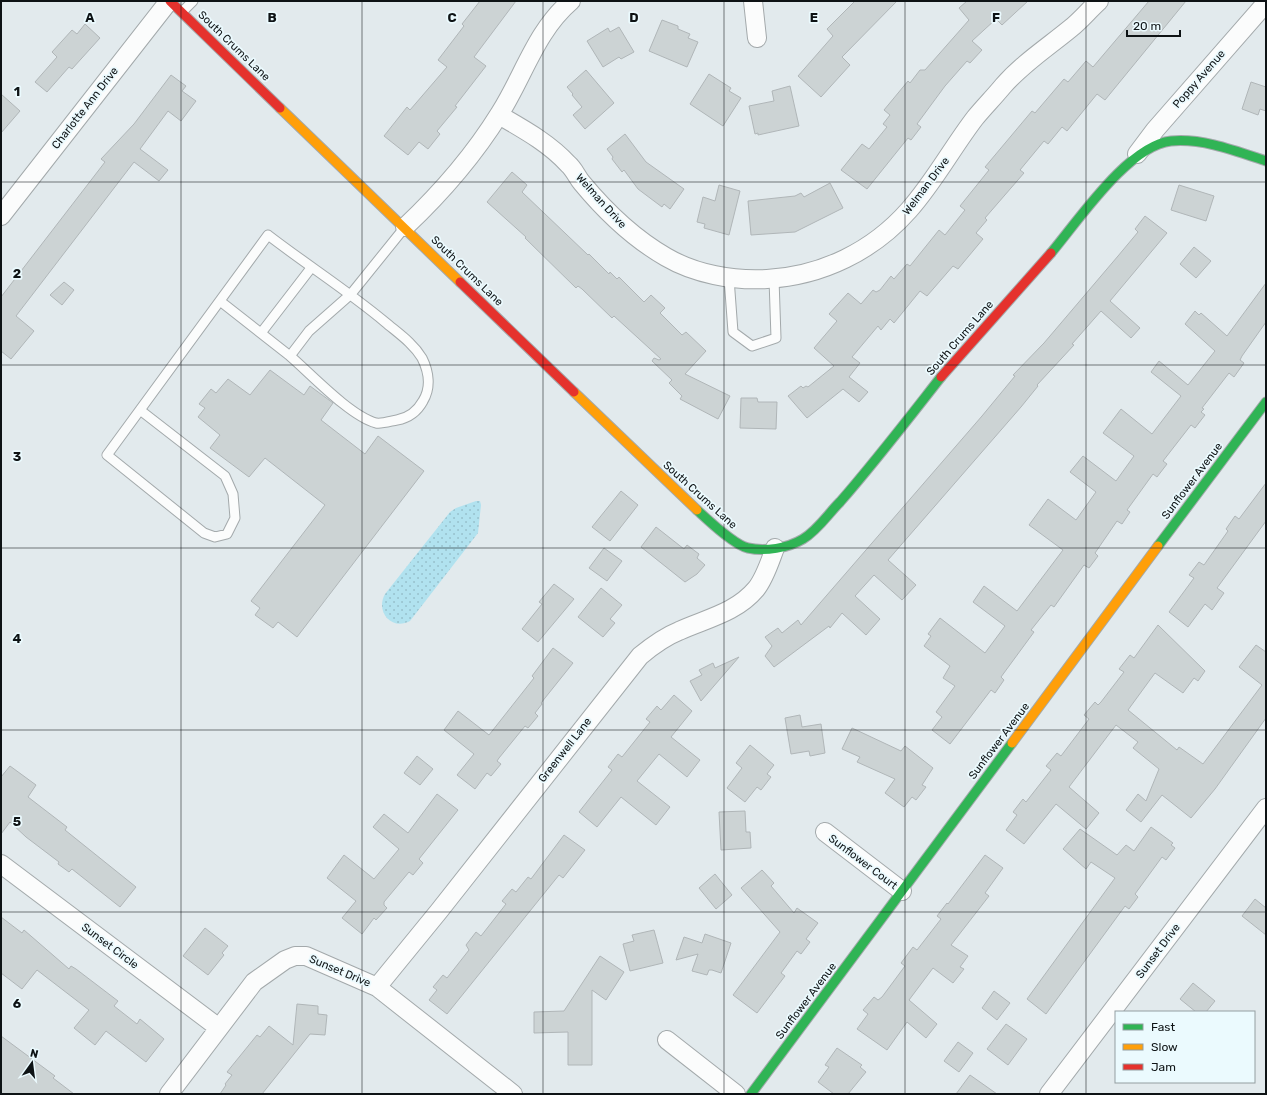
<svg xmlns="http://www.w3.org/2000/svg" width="1267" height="1095" font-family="Rubik,sans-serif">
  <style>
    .grass { fill: url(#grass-dots) }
    .building { fill: #ccd3d4; stroke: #b0b6b8 }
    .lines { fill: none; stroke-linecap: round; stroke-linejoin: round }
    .lane-casing { stroke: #a3a9ab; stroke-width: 11 }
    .street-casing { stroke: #a3a9ab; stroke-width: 20 }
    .fast-casing { stroke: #a3a9ab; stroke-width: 11 }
    .slow-casing { stroke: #a3a9ab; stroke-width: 11 }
    .jam-casing { stroke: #a3a9ab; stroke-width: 11 }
    .lane { stroke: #fbfcfc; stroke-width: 9 }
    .street { stroke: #fbfcfc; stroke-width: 18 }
    .fast { stroke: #30b455; stroke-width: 9 }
    .slow { stroke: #ff9f0a; stroke-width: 9 }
    .jam { stroke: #e5322d; stroke-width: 9 }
    .grid { fill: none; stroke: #0e1315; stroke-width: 1; stroke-opacity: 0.55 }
    .labels { text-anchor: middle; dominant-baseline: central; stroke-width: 3.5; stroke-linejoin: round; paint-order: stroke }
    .street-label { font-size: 11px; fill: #0e1315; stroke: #ebfafe }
    .grid-label { font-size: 13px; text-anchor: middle; font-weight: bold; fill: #0e1315; stroke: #ebfafe; stroke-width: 3.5; stroke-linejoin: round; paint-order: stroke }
  </style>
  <defs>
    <pattern id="grass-dots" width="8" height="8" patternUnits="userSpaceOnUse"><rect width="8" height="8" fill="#b1e2ef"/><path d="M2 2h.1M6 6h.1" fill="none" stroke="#97c1cc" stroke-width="1.8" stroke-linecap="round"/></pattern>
  </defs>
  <rect width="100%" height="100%" fill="#e2eaed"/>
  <path class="grass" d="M476,501H480L481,505L478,533L410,621C392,631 375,612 385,594L450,512L456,508Z"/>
  <path class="building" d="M480,1H516L474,57L486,66L455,106L457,107L437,131L440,134L428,149L419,142L408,155L384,136L407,107L410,110L447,67L438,60L464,26L462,24Z
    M855,1H897L842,57L850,65L821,97L798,76L833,36L827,29Z
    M967,1H1028L1002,25L996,19L972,41L982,50L970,63L967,61L945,86L917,124L921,127L911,140L908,138L867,189L841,170L862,144L869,149L887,127L883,124L890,115L884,110L908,81L910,83L920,70H925L969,20L959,8Z
    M1149,1H1186L1105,100L1097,94L1067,131L1062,127L1048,144L1044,141L1020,170L1024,173L985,218L987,220L976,233L983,239L958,269L953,266L927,296L920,291L894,323L890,319L881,330L878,326L852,357L860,363L849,377L868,392L859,402L843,389L807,418L788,396L801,386L803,388L806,386L808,387L834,366L814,348L837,321L829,314L848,293L861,304L873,290L876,292L880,290L891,276L894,279L907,264L910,266L939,230L945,235L965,210L960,206L989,170L985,167L1032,111L1035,113L1064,79L1068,82L1086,61L1093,67Z
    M662,20L678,26V29L690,34L688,38L698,42L687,67L649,51Z
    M85,24L100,38L72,69L69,67L47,92L35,82L57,57L52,52L72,30L77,34Z
    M619,27L634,52L621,59L619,57L603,67L587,41L608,28L610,32Z
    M586,70L614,103L585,129L573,115L582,107L572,95L573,94L567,87Z
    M709,74L731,88L729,91L741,98L723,126L690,104Z
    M171,75L186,86L182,91L196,101L181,121L168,111L140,149L168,170L159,181L134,162L16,316L34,331L11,359L1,351V297L105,162L101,159L134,124Z
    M1251,82L1266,87V111L1260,109L1258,115L1242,109Z
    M790,86L799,126L758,135V133L755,134L749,106L774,101L772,91Z
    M1,94L20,111L1,133Z
    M625,134L646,162L684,189L670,209L664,204L662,207L638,189L624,170L622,172L612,159L613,157L607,149Z
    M512,172L527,185L522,192L588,255L589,254L609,274L610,272L617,279L619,277L644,302L651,295L665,308L660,313L682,335L686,332L706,351L685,374L730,396L718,419L680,399L682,396L669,383L672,380L652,361L654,358L659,360L661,359L614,316L612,318L582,289L578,286L576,288L525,238L526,237L487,202Z
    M830,183L843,208L795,232L751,235L748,201L795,196L801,193L804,197Z
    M719,185L740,191L729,235L704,228L705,224L697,222L703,197L715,201Z
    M1179,185L1214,196L1206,221L1171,210Z
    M1145,216L1167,233L1110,301L1140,328L1131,338L1101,311L1072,344L1074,345L1037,385L1038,386L1021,407L888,560L916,585L902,600L874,575L855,596L880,619L866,635L842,613L830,628L829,626L774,667L765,656L772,646L765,637L778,628L782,633L798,620L801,625L982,416L1015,376L1013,375L1044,343L1118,256L1138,232L1135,229Z
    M1194,247L1211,261L1196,278L1180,264Z
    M64,282L74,290L62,305L50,295Z
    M1266,283V322L1242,356L1240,360L1244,363L1234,377L1229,373L1202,408L1204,409L1201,412L1205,415L1195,428L1191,425L1163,461L1167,464L1157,477L1153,474L1127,510L1130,512L1122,524L1117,521L1095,553L1098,556L1089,568L1084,565L1054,607L1051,605L1031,630L1034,632L1001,677L1004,680L995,693L991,690L950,744L932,730L942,717L936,712L955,686L943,678L950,666L924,646L931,636L928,634L940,618L985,653L1005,626L973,602L984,586L1017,611L1063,550L1029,525L1048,499L1076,520L1096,492L1070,472L1083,456L1116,481L1134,456L1103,433L1121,409L1152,434L1181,396L1151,372L1159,361L1188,385L1215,351L1185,324L1195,311L1199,315L1201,313L1227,336Z
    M270,370L304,395L310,386L333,403L321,420L365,454L378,436L424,471L297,637L278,622L273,628L255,615L260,608L251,601L325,505L265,458L249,477L210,448L220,435L198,417L205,408L199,404L211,389L216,393L228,379L250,395Z
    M741,398H757L758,402H777L776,429L740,428Z
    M1266,483V521L1217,588L1224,593L1212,610L1205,604L1188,627L1169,612L1194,578L1189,575L1199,562L1204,565L1228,531L1226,529L1235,516L1239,519Z
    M621,491L638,505L610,541L592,527Z
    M656,527L684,549L687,545L699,554L697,558L705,565L697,574L685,582L641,547Z
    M604,548L622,561L607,581L589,568Z
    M554,584L574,599L538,642L522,629L542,604L539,602Z
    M601,588L622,605L610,619L615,623L603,637L578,617Z
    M1158,625L1205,671L1198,681L1194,678L1183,693L1155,673L1128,710L1177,750L1179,747L1203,764L1262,685L1239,667L1256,645L1266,652V718L1215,789L1191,818L1162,795L1141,822L1126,810L1138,794L1146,801L1159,769L1133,748L1138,742L1116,725L1069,787L1099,813L1086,829L1056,804L1024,844L1006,830L1017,815L1013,812L1023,799L1026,802L1051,770L1046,766L1057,753L1061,756L1089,719L1084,715L1095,702L1098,705L1101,702L1124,672L1119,669L1130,655L1134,658Z
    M553,648L573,663L541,703L542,704L535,713L538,716L528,728L525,726L499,758L497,761L501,764L491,776L487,773L475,789L457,775L474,754L444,730L458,711L489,735L534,678L532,676Z
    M739,657L701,701L690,681L702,675L699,670L713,663L715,668Z
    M674,695L692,711L671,737L700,760L687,777L659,754L637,781L670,807L656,825L621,797L597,827L579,812L612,770L608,767L618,754L622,757L650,722L646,719L657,706L661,710Z
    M800,715L802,727L821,724L825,753L810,756L809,751L791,754L785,718Z
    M852,728L901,751L905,746L933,768L922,785L926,787L916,800L912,797L904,807L885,793L895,779L857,762L860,757L842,749Z
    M750,745L774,765L767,774L771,777L761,790L757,787L745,802L727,788L742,768L736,763Z
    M417,756L433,769L420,785L404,773Z
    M10,766L36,785L28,797L67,827L65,830L136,887L120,907L72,869L69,872L58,864L59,862L26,837L10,822L1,834V777Z
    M437,794L458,810L419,859L423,863L413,875L409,872L384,902V905L387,908L376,920L374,918L362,934L342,918L356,901L327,878L344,855L374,879L399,849L373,827L384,814L408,833Z
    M745,811L746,832H750L751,848L721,850L719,812Z
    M1151,827L1173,843L1171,845L1175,848L1166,860L1162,857L1135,894L1138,897L1129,909L1125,906L1046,1014L1027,999L1115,878L1091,862L1086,869L1063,849L1080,829L1117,855L1126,845L1134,851Z
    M564,835L585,850L563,878L559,875L447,1014L429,1000L437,990L433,987L443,975L447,978L469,950L466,945L476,932L481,936L506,904L502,901L512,889L516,892L528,877L531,879Z
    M985,855L1003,868L985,893L989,896L951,945L968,956L960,967L964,969L953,983L933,968L909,1000L937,1024L926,1038L907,1022L887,1050L857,1029L868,1014L863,1010L874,997L878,1000L882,997L905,966L901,963L913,947L917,950L941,919L937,916L947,903L948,904Z
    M762,870L774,883L771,886L794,913L797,908L818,923L806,939L810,942L801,954L797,951L781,973L785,976L757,1013L733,995L780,932L741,888Z
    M715,874L732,895L716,909L699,888Z
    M1255,899L1266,908V935L1242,916Z
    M1,917L22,933L24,930L69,969L71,966L76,969L118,1001L114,1006L137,1024L140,1019L164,1039L146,1062L106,1031L95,1045L74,1028L89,1010L37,970L22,989L1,973Z
    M205,928L228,946L222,953L224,955L208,975L183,956Z
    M654,930L663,963L630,971L623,944L634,941L632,935Z
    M705,934L731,943L721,973L712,970H709L707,975L692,971L698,954L676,960L684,937L702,943Z
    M600,956L624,972L606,1000L592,990V1065H568V1032L534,1033V1012L564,1011Z
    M1193,983L1215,1001L1206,1012H1196L1180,999Z
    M994,991L1010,1003L997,1020L982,1008Z
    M297,1004L318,1006V1014L327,1015L325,1035L310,1034L262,1094H220L226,1085L225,1084L232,1075L227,1072L257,1035L260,1037L269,1026L293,1045Z
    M1006,1024L1027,1039L1008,1065L987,1049Z
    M1,1036L55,1076L53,1078L74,1094H1Z
    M958,1042L973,1053L959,1072L944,1061Z
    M837,1048L862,1065L860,1067L866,1072L848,1094H834L818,1082L829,1067L825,1065Z
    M970,1075L997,1094H956Z"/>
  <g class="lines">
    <g class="lane-casing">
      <path id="lane" d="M182,12L193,1
        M729,278L733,332L752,346L776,338L774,279
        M220,301L290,356
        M261,333L311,268
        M140,410L225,476L233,494L235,518L227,534L215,537L204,533L107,455L268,235C307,265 348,291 385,322C398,333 413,343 422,358C429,372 431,388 423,401C417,412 408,418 397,420C391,421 382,424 376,423C350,416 311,374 290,356L309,331L351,294L405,227"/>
    </g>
    <g class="street-casing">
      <path id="street" d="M753,1L757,38
        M499,115C523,129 549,143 568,164C574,169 577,177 582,183C606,212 633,238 666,257C695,274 733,281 767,279C822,276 873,251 909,210C934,182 952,148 975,118C984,107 994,97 1003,86C1023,63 1048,47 1071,28C1081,20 1089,10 1099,1
        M1137,154L1155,130L1266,3
        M1,216L169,1
        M405,227C440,194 474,155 500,113C524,75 536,31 571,1
        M825,832L902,891
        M1,864L219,1028
        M377,987L439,911L640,656C652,646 664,637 679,631C705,619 736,613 756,589C765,578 770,561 775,548
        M667,1040L736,1094
        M169,1094L254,982L285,960L295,956H306L377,987L513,1094
        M1049,1094L1266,808"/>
    </g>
    <g class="fast-casing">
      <path id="fast" d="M1051,253C1078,221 1129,145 1171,141C1203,138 1236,151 1266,161
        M697,510C708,520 734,545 748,548C765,552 788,548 803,539C818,530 828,514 840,502C875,462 908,419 941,377
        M1158,546L1266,402
        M751,1094L1012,743"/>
    </g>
    <g class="slow-casing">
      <path id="slow" d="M280,108L460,282
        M574,392L697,510
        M1012,743L1158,546"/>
    </g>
    <g class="jam-casing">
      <path id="jam" d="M170,1L280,108
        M460,282L574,392
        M941,377L1051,253"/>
    </g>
    <use href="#lane" class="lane"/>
    <use href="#street" class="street"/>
    <use href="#fast" class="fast"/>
    <use href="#slow" class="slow"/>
    <use href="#jam" class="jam"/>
  </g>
  <path class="grid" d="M181,1V1094M362,1V1094M543,1V1094M724,1V1094M905,1V1094M1086,1V1094M1,182H1266M1,365H1266M1,548H1266M1,730H1266M1,912H1266"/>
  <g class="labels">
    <g class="street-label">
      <text transform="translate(234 46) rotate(44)">South Crums Lane</text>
      <text transform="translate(1199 79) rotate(-49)">Poppy Avenue</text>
      <text transform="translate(85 108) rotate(-52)">Charlotte Ann Drive</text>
      <text transform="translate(926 186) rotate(-53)">Welman Drive</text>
      <text transform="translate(601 201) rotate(48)">Welman Drive</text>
      <text transform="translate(467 271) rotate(44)">South Crums Lane</text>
      <text transform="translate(960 338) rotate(-49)">South Crums Lane</text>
      <text transform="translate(1192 481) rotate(-53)">Sunflower Avenue</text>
      <text transform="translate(700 495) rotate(42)">South Crums Lane</text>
      <text transform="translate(999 741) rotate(-53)">Sunflower Avenue</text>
      <text transform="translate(565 750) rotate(-52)">Greenwell Lane</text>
      <text transform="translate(863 862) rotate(37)">Sunflower Court</text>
      <text transform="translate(110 946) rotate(37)">Sunset Circle</text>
      <text transform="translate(1158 951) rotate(-53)">Sunset Drive</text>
      <text transform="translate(340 971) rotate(23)">Sunset Drive</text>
      <text transform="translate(806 1001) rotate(-53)">Sunflower Avenue</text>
    </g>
  </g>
  <g class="grid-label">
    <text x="90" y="22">A</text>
    <text x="272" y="22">B</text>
    <text x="452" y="22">C</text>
    <text x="634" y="22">D</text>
    <text x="814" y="22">E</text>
    <text x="996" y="22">F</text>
    <text x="17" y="96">1</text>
    <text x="17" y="278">2</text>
    <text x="17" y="461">3</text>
    <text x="17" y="643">4</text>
    <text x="17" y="826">5</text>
    <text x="17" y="1008">6</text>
  </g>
  <rect width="1267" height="1095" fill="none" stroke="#0e1315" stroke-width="4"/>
  <rect x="1115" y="1011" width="140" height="72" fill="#ebfafe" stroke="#939ea1"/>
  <rect x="1123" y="1024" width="20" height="6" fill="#30b455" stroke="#939ea1"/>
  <text x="1151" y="1031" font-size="12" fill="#0e1315">Fast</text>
  <rect x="1123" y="1044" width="20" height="6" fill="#ff9f0a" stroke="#939ea1"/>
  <text x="1151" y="1051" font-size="12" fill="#0e1315">Slow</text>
  <rect x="1123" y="1064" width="20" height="6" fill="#e5322d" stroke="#939ea1"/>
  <text x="1151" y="1071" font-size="12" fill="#0e1315">Jam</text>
  <g transform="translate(32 1063) rotate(14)" stroke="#ebfafe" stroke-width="3" paint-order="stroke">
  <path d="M0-3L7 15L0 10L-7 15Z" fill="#0e1315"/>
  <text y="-6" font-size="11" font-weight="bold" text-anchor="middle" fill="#0e1315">N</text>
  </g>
  <path d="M1127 30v6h53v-6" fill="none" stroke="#0e1315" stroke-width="2"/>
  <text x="1133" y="30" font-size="12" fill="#0e1315" stroke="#ebfafe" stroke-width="3" paint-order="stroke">20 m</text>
</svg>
